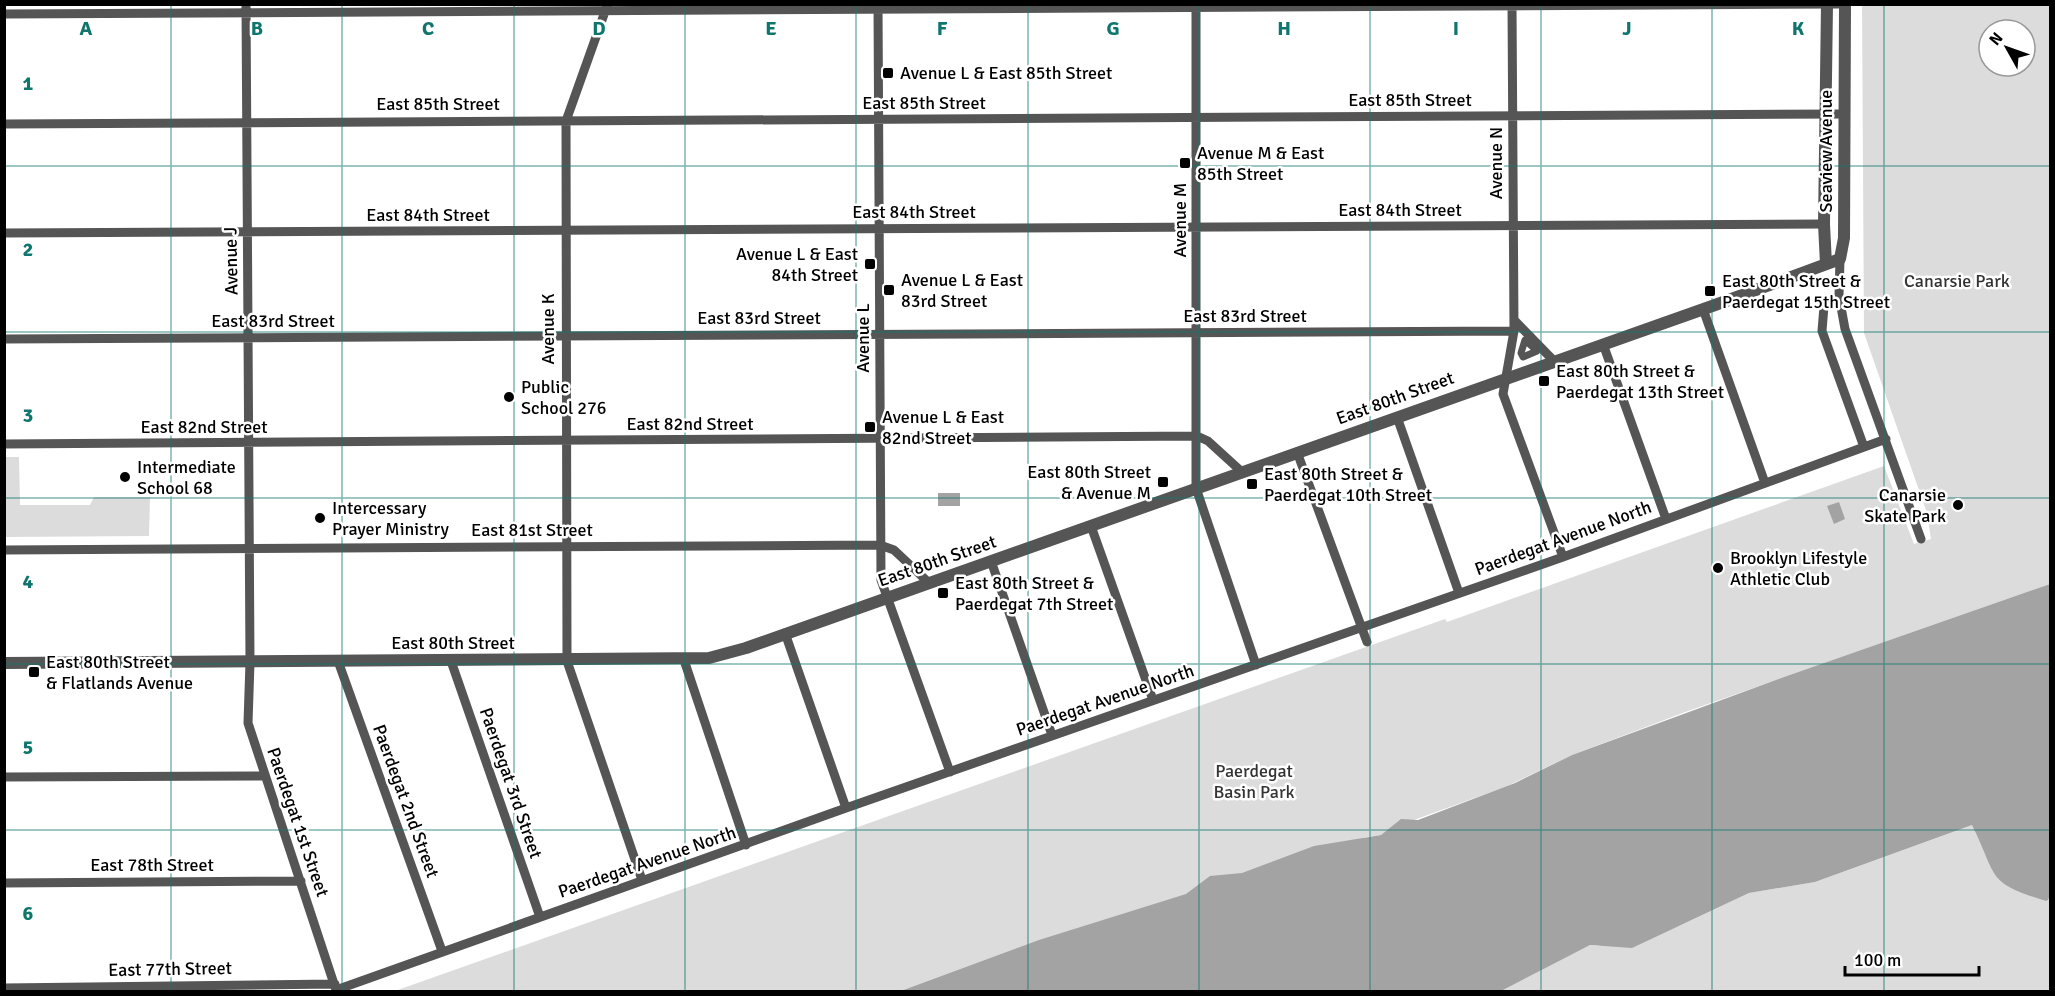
<svg xmlns="http://www.w3.org/2000/svg" width="2055" height="996" font-family="Signika,sans-serif">
  <style>
    .green { fill: #dcdcdc; fill-rule: evenodd }
    .water { fill: #a3a3a3 }
    .lines { fill: none; stroke-linecap: round; stroke-linejoin: round }
    .pedestrian { stroke: #555; stroke-width: 7 }
    .minor { stroke: #555; stroke-width: 9 }
    .tertiary { stroke: #555; stroke-width: 12 }
    .grid { fill: none; stroke: #0f766e; stroke-width: 1.5; stroke-opacity: 0.55 }
    .poi-dot { fill: #000; stroke: #fff; stroke-width: 2 }
    .labels { text-anchor: middle; dominant-baseline: central; stroke-width: 5; stroke-linejoin: round; paint-order: stroke }
    .poi-label { font-size: 18px; fill: #000; stroke: #fff; text-anchor: start }
    .street-label { font-size: 18px; fill: #000; stroke: #fff }
    .park-label { font-size: 18px; fill: #333; stroke: #fff }
    .grid-label { font-size: 20px; text-anchor: middle; font-weight: bold; fill: #0f766e; stroke: #fff; stroke-width: 5; stroke-linejoin: round; paint-order: stroke }
  </style>
  <rect width="100%" height="100%" fill="#fff"/>
  <path class="green" d="M1862,5H2050V584L1688,711L1572,755L1505,787L1389,829L1381,835L1366,837L925,991L392,992L1445,619L1447,622L1884,466L1914,544L1931,539L1927,513L1864,333ZM1989,30H2025V66H1989Z
    M5,457H19L20,505H90L94,497H150L149,536L5,537Z
    M1972,825L2047,901L2050,897V991L1468,992L1567,956L1590,945L1598,946L1681,925L1749,893L1815,882Z"/>
  <path class="water" d="M938,493H960V506H938Z
    M1839,502L1845,519L1834,524L1827,506Z
    M2050,584V897L2047,901C1985,883 1998,877 1972,825L1815,882L1749,893L1632,948L1590,945L1501,991H901L1039,940L1186,894L1210,876L1242,873L1314,846L1381,835L1401,819L1418,820L1515,783L1572,755L1787,676Z"/>
  <g class="lines">
    <path class="pedestrian" d="M1525,340L1537,351L1523,357L1521,353Z"/>
    <path class="minor" d="M246,4L250,662L248,723L336,990
      M878,4L881,580L950,772
      M1196,4V488L1256,665
      M1512,4L1514,331L1503,394L1563,557
      M607,6L566,121L567,661L642,880
      M4,14L1838,4
      M4,124L1843,114
      M4,233L1824,224
      M1840,259L1839,296L1845,329L1921,539
      M1839,296L1824,306L1822,331L1864,447
      M1703,309L1765,483
      M1514,320L1554,361
      M4,339L1514,331
      M1603,344L1666,519
      M1397,417L1459,593
      M4,444L1197,436L1208,441L1242,472
      M1297,452L1367,642
      M1091,526L1153,700
      M4,550L880,545L894,550L928,582
      M991,561L1052,735
      M785,633L846,808
      M684,660L746,845
      M338,661L442,951
      M451,661L540,917
      M4,777L264,776
      M4,883L301,881
      M4,988L335,984
      M336,990L846,808L1563,557L1886,439"/>
    <path class="tertiary" d="M1826,264L1824,224L1827,4
      M4,663L709,658L746,648L1715,305L1840,259L1844,238L1845,4"/>
  </g>
  <path class="grid" d="M171,4V992M342,4V992M514,4V992M685,4V992M856,4V992M1028,4V992M1199,4V992M1370,4V992M1541,4V992M1712,4V992M1884,4V992M4,166H2050M4,332H2050M4,498H2050M4,664H2050M4,830H2050"/>
  <g class="poi-dot">
    <rect x="882" y="67" width="12" height="12" rx="3"/>
    <rect x="1179" y="157" width="12" height="12" rx="3"/>
    <rect x="864" y="258" width="12" height="12" rx="3"/>
    <rect x="883" y="284" width="12" height="12" rx="3"/>
    <rect x="1704" y="285" width="12" height="12" rx="3"/>
    <rect x="1538" y="375" width="12" height="12" rx="3"/>
    <circle cx="509" cy="397" r="6"/>
    <rect x="864" y="421" width="12" height="12" rx="3"/>
    <circle cx="125" cy="477" r="6"/>
    <rect x="1157" y="476" width="12" height="12" rx="3"/>
    <rect x="1246" y="478" width="12" height="12" rx="3"/>
    <circle cx="1958" cy="505" r="6"/>
    <circle cx="320" cy="518" r="6"/>
    <circle cx="1718" cy="568" r="6"/>
    <rect x="937" y="587" width="12" height="12" rx="3"/>
    <rect x="28" y="666" width="12" height="12" rx="3"/>
  </g>
  <g class="labels">
    <g class="poi-label">
      <text x="900" y="73">Avenue L &amp; East 85th Street</text>
      <text x="1197" y="153">Avenue M &amp; East<tspan x="1197" dy="21">85th Street</tspan></text>
      <text x="858" y="254" text-anchor="end">Avenue L &amp; East<tspan x="858" dy="21">84th Street</tspan></text>
      <text x="901" y="280">Avenue L &amp; East<tspan x="901" dy="21">83rd Street</tspan></text>
      <text x="1722" y="281">East 80th Street &amp;<tspan x="1722" dy="21">Paerdegat 15th Street</tspan></text>
      <text x="1556" y="371">East 80th Street &amp;<tspan x="1556" dy="21">Paerdegat 13th Street</tspan></text>
      <text x="521" y="387">Public<tspan x="521" dy="21">School 276</tspan></text>
      <text x="882" y="417">Avenue L &amp; East<tspan x="882" dy="21">82nd Street</tspan></text>
      <text x="137" y="467">Intermediate<tspan x="137" dy="21">School 68</tspan></text>
      <text x="1151" y="472" text-anchor="end">East 80th Street<tspan x="1151" dy="21">&amp; Avenue M</tspan></text>
      <text x="1264" y="474">East 80th Street &amp;<tspan x="1264" dy="21">Paerdegat 10th Street</tspan></text>
      <text x="1946" y="495" text-anchor="end">Canarsie<tspan x="1946" dy="21">Skate Park</tspan></text>
      <text x="332" y="508">Intercessary<tspan x="332" dy="21">Prayer Ministry</tspan></text>
      <text x="1730" y="558">Brooklyn Lifestyle<tspan x="1730" dy="21">Athletic Club</tspan></text>
      <text x="955" y="583">East 80th Street &amp;<tspan x="955" dy="21">Paerdegat 7th Street</tspan></text>
      <text x="46" y="662">East 80th Street<tspan x="46" dy="21">&amp; Flatlands Avenue</tspan></text>
    </g>
    <g class="street-label">
      <text x="1410" y="100">East 85th Street</text>
      <text x="924" y="103">East 85th Street</text>
      <text x="438" y="104">East 85th Street</text>
      <text transform="translate(1826 151) rotate(-90)">Seaview Avenue</text>
      <text transform="translate(1496 163) rotate(-90)">Avenue N</text>
      <text x="1400" y="210">East 84th Street</text>
      <text x="914" y="212">East 84th Street</text>
      <text x="428" y="215">East 84th Street</text>
      <text transform="translate(1180 220) rotate(-90)">Avenue M</text>
      <text transform="translate(231 261) rotate(-91)">Avenue J</text>
      <text x="1245" y="316">East 83rd Street</text>
      <text x="759" y="318">East 83rd Street</text>
      <text x="273" y="321">East 83rd Street</text>
      <text transform="translate(548 329) rotate(-90)">Avenue K</text>
      <text transform="translate(863 338) rotate(-90)">Avenue L</text>
      <text transform="translate(1395 398) rotate(-20)">East 80th Street</text>
      <text x="690" y="424">East 82nd Street</text>
      <text x="204" y="427">East 82nd Street</text>
      <text x="532" y="530">East 81st Street</text>
      <text transform="translate(1563 538) rotate(-20)">Paerdegat Avenue North</text>
      <text transform="translate(937 561) rotate(-19)">East 80th Street</text>
      <text x="453" y="643">East 80th Street</text>
      <text transform="translate(1105 700) rotate(-19)">Paerdegat Avenue North</text>
      <text transform="translate(511 783) rotate(71)">Paerdegat 3rd Street</text>
      <text transform="translate(406 801) rotate(70)">Paerdegat 2nd Street</text>
      <text transform="translate(298 822) rotate(71)">Paerdegat 1st Street</text>
      <text transform="translate(647 862) rotate(-19)">Paerdegat Avenue North</text>
      <text x="152" y="865">East 78th Street</text>
      <text transform="translate(170 969) rotate(-1)">East 77th Street</text>
    </g>
    <g class="park-label">
      <text x="1957" y="281">Canarsie Park</text>
      <text x="1254" y="771">Paerdegat<tspan x="1254" dy="21">Basin Park</tspan></text>
    </g>
  </g>
  <g class="grid-label">
    <text x="86" y="35">A</text>
    <text x="257" y="35">B</text>
    <text x="428" y="35">C</text>
    <text x="599" y="35">D</text>
    <text x="771" y="35">E</text>
    <text x="942" y="35">F</text>
    <text x="1113" y="35">G</text>
    <text x="1284" y="35">H</text>
    <text x="1456" y="35">I</text>
    <text x="1627" y="35">J</text>
    <text x="1798" y="35">K</text>
    <text x="28" y="90">1</text>
    <text x="28" y="256">2</text>
    <text x="28" y="422">3</text>
    <text x="28" y="588">4</text>
    <text x="28" y="754">5</text>
    <text x="28" y="920">6</text>
  </g>
  <rect width="2055" height="996" fill="none" stroke="#000000" stroke-width="12"/>
  <g transform="translate(2007 48) rotate(310)"><circle r="28" fill="#ffffff" stroke="#999999" stroke-width="1.5"/>
  <path d="M0-4.5L10 22L0 15L-10 22Z" fill="#000000"/>
  <text y="-9" font-size="16" font-weight="bold" text-anchor="middle" fill="#000000">N</text>
  </g>
  <path d="M1845 966v9h134v-9" fill="none" stroke="#000000" stroke-width="3"/>
  <text x="1854" y="966" font-size="18" fill="#000000" stroke="#ffffff" stroke-width="4.5" paint-order="stroke">100 m</text>
</svg>
